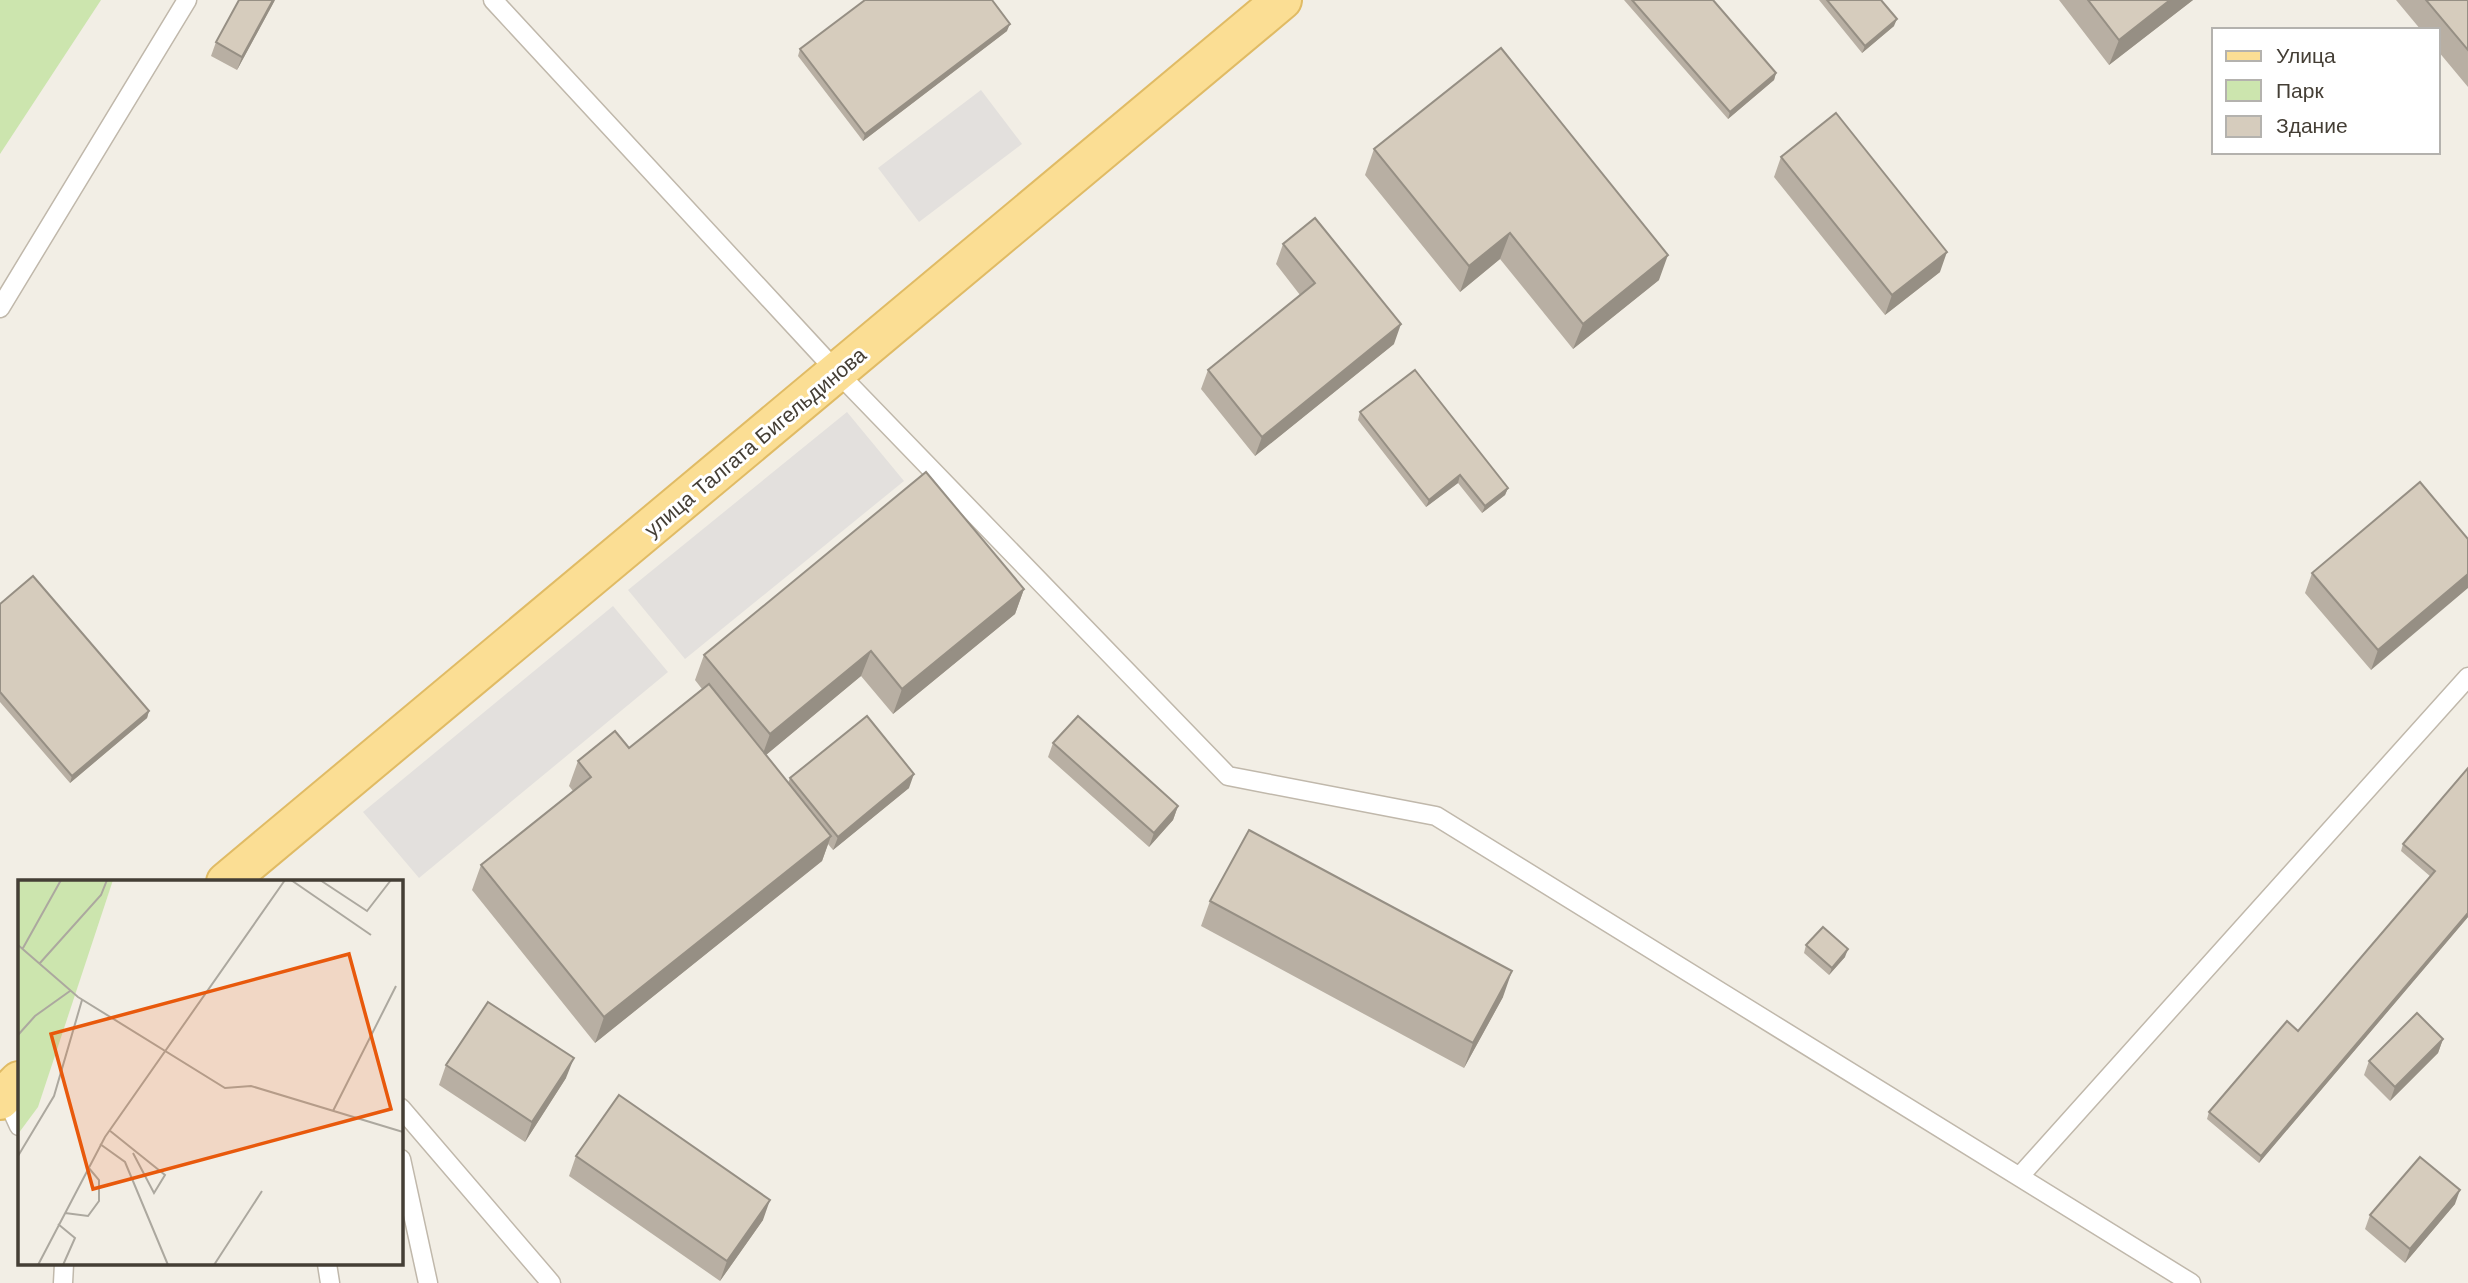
<svg xmlns="http://www.w3.org/2000/svg" width="2468" height="1283" font-family="Helvetica,sans-serif">
  <style>
    .green { fill: #cce5ae }
    .parking { fill: #e3e0dd }
    .lines { fill: none; stroke-linecap: round; stroke-linejoin: round }
    .service-casing { stroke: #c0b8ab; stroke-width: 21 }
    .primary-casing { stroke: #e0bb65; stroke-width: 42 }
    .service { stroke: #fff; stroke-width: 18 }
    .primary { stroke: #fbde94; stroke-width: 38 }
    .wall { fill: #b8afa3 }
    .shaded-wall { fill: #968f84 }
    .building { fill: #d6ccbd; stroke: #968f84; stroke-width: 2 }
    .labels { text-anchor: middle; dominant-baseline: central; stroke-width: 6; stroke-linejoin: round; paint-order: stroke }
    .street-label { font-size: 21px; fill: #443e35; stroke: #fff }
    .inset-road { fill: none; stroke: #aca89f; stroke-width: 2 }
    .view { fill: #e8590c; fill-opacity: 0.15; stroke: #e8590c; stroke-width: 3.5 }
    .inset-edge { fill: none; stroke: #443e35; stroke-width: 3.5 }
  </style>
  <rect width="100%" height="100%" fill="#f2eee5"/>
  <path class="green" d="M0,0H101L0,154Z"/>
  <path class="parking" d="M981,90L1022,144L919,222L878,168Z
    M847,412L904,481L685,659L628,590Z
    M613,606L668,672L419,878L363,812Z"/>
  <g class="lines">
    <g class="service-casing">
      <path id="service" d="M493,0L838,373L1228,776L1436,816L2191,1283
        M0,308L187,0
        M5,1095L19,1126
        M401,1108L551,1283
        M401,1159L428,1283
        M2020,1176L2468,677
        M327,1264L330,1283
        M63,1283L64,1264"/>
    </g>
    <g class="primary-casing">
      <path id="primary" d="M226,882L1282,0
        M0,1100L19,1081"/>
    </g>
    <use href="#service" class="service"/>
    <use href="#primary" class="primary"/>
  </g>
  <path class="wall" d="M275,0L237,70L211,56L216,42Z
    M1624,0H1713L1776,73L1774,80L1728,119Z
    M1819,0H1881L1894,26L1862,53Z
    M2059,0H2193L2109,65Z
    M2396,0H2468V87L2438,51V30H2421Z
    M1007,31L863,141L798,56L800,49Z
    M1374,149L1659,280L1573,349L1500,259L1460,292L1365,175Z
    M1781,157L1940,272L1885,315L1774,177Z
    M1283,244L1394,344L1255,456L1201,389L1208,370L1300,295L1276,264Z
    M1360,412L1508,488L1505,495L1482,513L1458,483L1426,507L1358,420Z
    M2468,539L2371,670L2305,593L2312,573Z
    M1024,589L1015,614L893,714L861,676L766,755L788,783L790,778L909,788L833,850L828,844L822,861L595,1043L472,890L481,865L573,791L569,786L578,761L629,748L702,689L695,680L704,655Z
    M0,604L149,711L147,718L70,783L0,702Z
    M1053,743L1178,806L1173,820L1149,847L1048,757Z
    M2468,768V917L2259,1163L2207,1119L2209,1112L2298,1031L2431,877L2401,851L2403,844Z
    M1210,901L1503,997L1464,1068L1201,926Z
    M1806,945L1845,957L1829,975L1804,953Z
    M2443,1039L2438,1053L2390,1101L2364,1075L2369,1061Z
    M446,1065L566,1078L525,1142L439,1085Z
    M576,1156L763,1220L720,1281L569,1176Z
    M2455,1204L2405,1263L2365,1229L2370,1215Z"/>
  <path class="shaded-wall" d="M273,0H275L237,70L242,57Z
    M2170,0H2193L2109,65L2119,40Z
    M1897,19L1894,26L1862,53L1865,46Z
    M1010,24L1007,31L863,141L865,134Z
    M1776,73L1774,80L1728,119L1730,112Z
    M1510,233L1500,259L1460,292L1469,266Z
    M1947,252L1940,272L1885,315L1892,295Z
    M1668,255L1659,280L1573,349L1583,324Z
    M1401,324L1394,344L1255,456L1262,437Z
    M1460,475L1458,483L1426,507L1429,500Z
    M1508,488L1505,495L1482,513L1485,506Z
    M2468,574V588L2371,670L2378,650Z
    M1024,589L1015,614L893,714L902,689Z
    M871,651L861,676L761,759L770,734Z
    M149,711L147,718L70,783L72,776Z
    M914,774L909,788L833,850L838,837Z
    M1178,806L1173,820L1149,847L1154,833Z
    M831,836L822,861L595,1043L604,1017Z
    M2468,913V917L2259,1163L2261,1156Z
    M1848,949L1845,957L1829,975L1832,968Z
    M1512,971L1503,997L1464,1068L1473,1043Z
    M2443,1039L2438,1053L2390,1101L2395,1087Z
    M574,1058L566,1078L525,1142L532,1122Z
    M2460,1190L2455,1204L2405,1263L2410,1249Z
    M770,1200L763,1220L720,1281L727,1261Z"/>
  <path class="building" d="M239,0H273L242,57L216,42Z
    M865,0H992L1010,24L865,134L800,49Z
    M1632,0H1713L1776,73L1730,112Z
    M1827,0H1881L1897,19L1865,46Z
    M2088,0H2170L2119,40Z
    M2426,0H2468V50Z
    M1501,48L1668,255L1583,324L1510,233L1469,266L1374,149Z
    M1836,113L1947,252L1892,295L1781,157Z
    M1315,218L1401,324L1262,437L1208,370L1315,283L1283,244Z
    M1415,370L1508,488L1485,506L1460,475L1429,500L1360,412Z
    M926,472L1024,589L902,689L871,651L770,734L704,655Z
    M2420,482L2468,539V574L2378,650L2312,573Z
    M33,576L149,711L72,776L0,692V604Z
    M709,684L831,836L604,1017L481,865L591,777L578,761L615,731L629,748Z
    M867,716L914,774L838,837L790,778Z
    M1078,716L1178,806L1154,833L1053,743Z
    M2468,768V913L2261,1156L2209,1112L2287,1021L2298,1031L2435,871L2403,844Z
    M1249,830L1512,971L1473,1043L1210,901Z
    M1823,927L1848,949L1832,968L1806,945Z
    M488,1002L574,1058L532,1122L446,1065Z
    M2417,1013L2443,1039L2395,1087L2369,1061Z
    M619,1095L770,1200L727,1261L576,1156Z
    M2420,1157L2460,1190L2410,1249L2370,1215Z"/>
  <g class="labels">
    <g class="street-label">
      <text transform="translate(755 442) rotate(-40)">улица Талгата Бигельдинова</text>
    </g>
  </g>
  <g transform="translate(18 880)">
    <rect width="385" height="385" fill="#f2eee5"/>
    <path d="M0,0H95L20,227L0,254Z" fill="#cce5ae"/>
    <path class="inset-road" d="M273,0L353,55M302,0L349,31L373,0M0,65L60,117L207,208L233,206L385,252M5,68L43,0M22,83L83,15L89,0M0,155L17,136L52,111M315,231L378,106M91,250L147,295L136,313L115,273M82,264L107,282L150,385M0,276L36,216L64,120M47,333L70,336L81,321V300L70,287M40,344L57,358L45,385M20,385L87,257L267,0M196,385L244,311"/>
    <path class="view" d="M331,74L373,229L75,309L33,154Z"/>
    <rect width="385" height="385" class="inset-edge"/>
  </g>
  <rect x="2212" y="28" width="228" height="126" fill="#ffffff" stroke="#b4b2ae" stroke-width="2"/>
  <rect x="2226" y="51" width="35" height="10" fill="#fbde94" stroke="#b4b2ae" stroke-width="2"/>
  <text x="2276" y="63" font-size="21" fill="#443e35">Улица</text>
  <rect x="2226" y="80" width="35" height="21" fill="#cce5ae" stroke="#b4b2ae" stroke-width="2"/>
  <text x="2276" y="98" font-size="21" fill="#443e35">Парк</text>
  <rect x="2226" y="116" width="35" height="21" fill="#d6ccbd" stroke="#b4b2ae" stroke-width="2"/>
  <text x="2276" y="133" font-size="21" fill="#443e35">Здание</text>
</svg>
